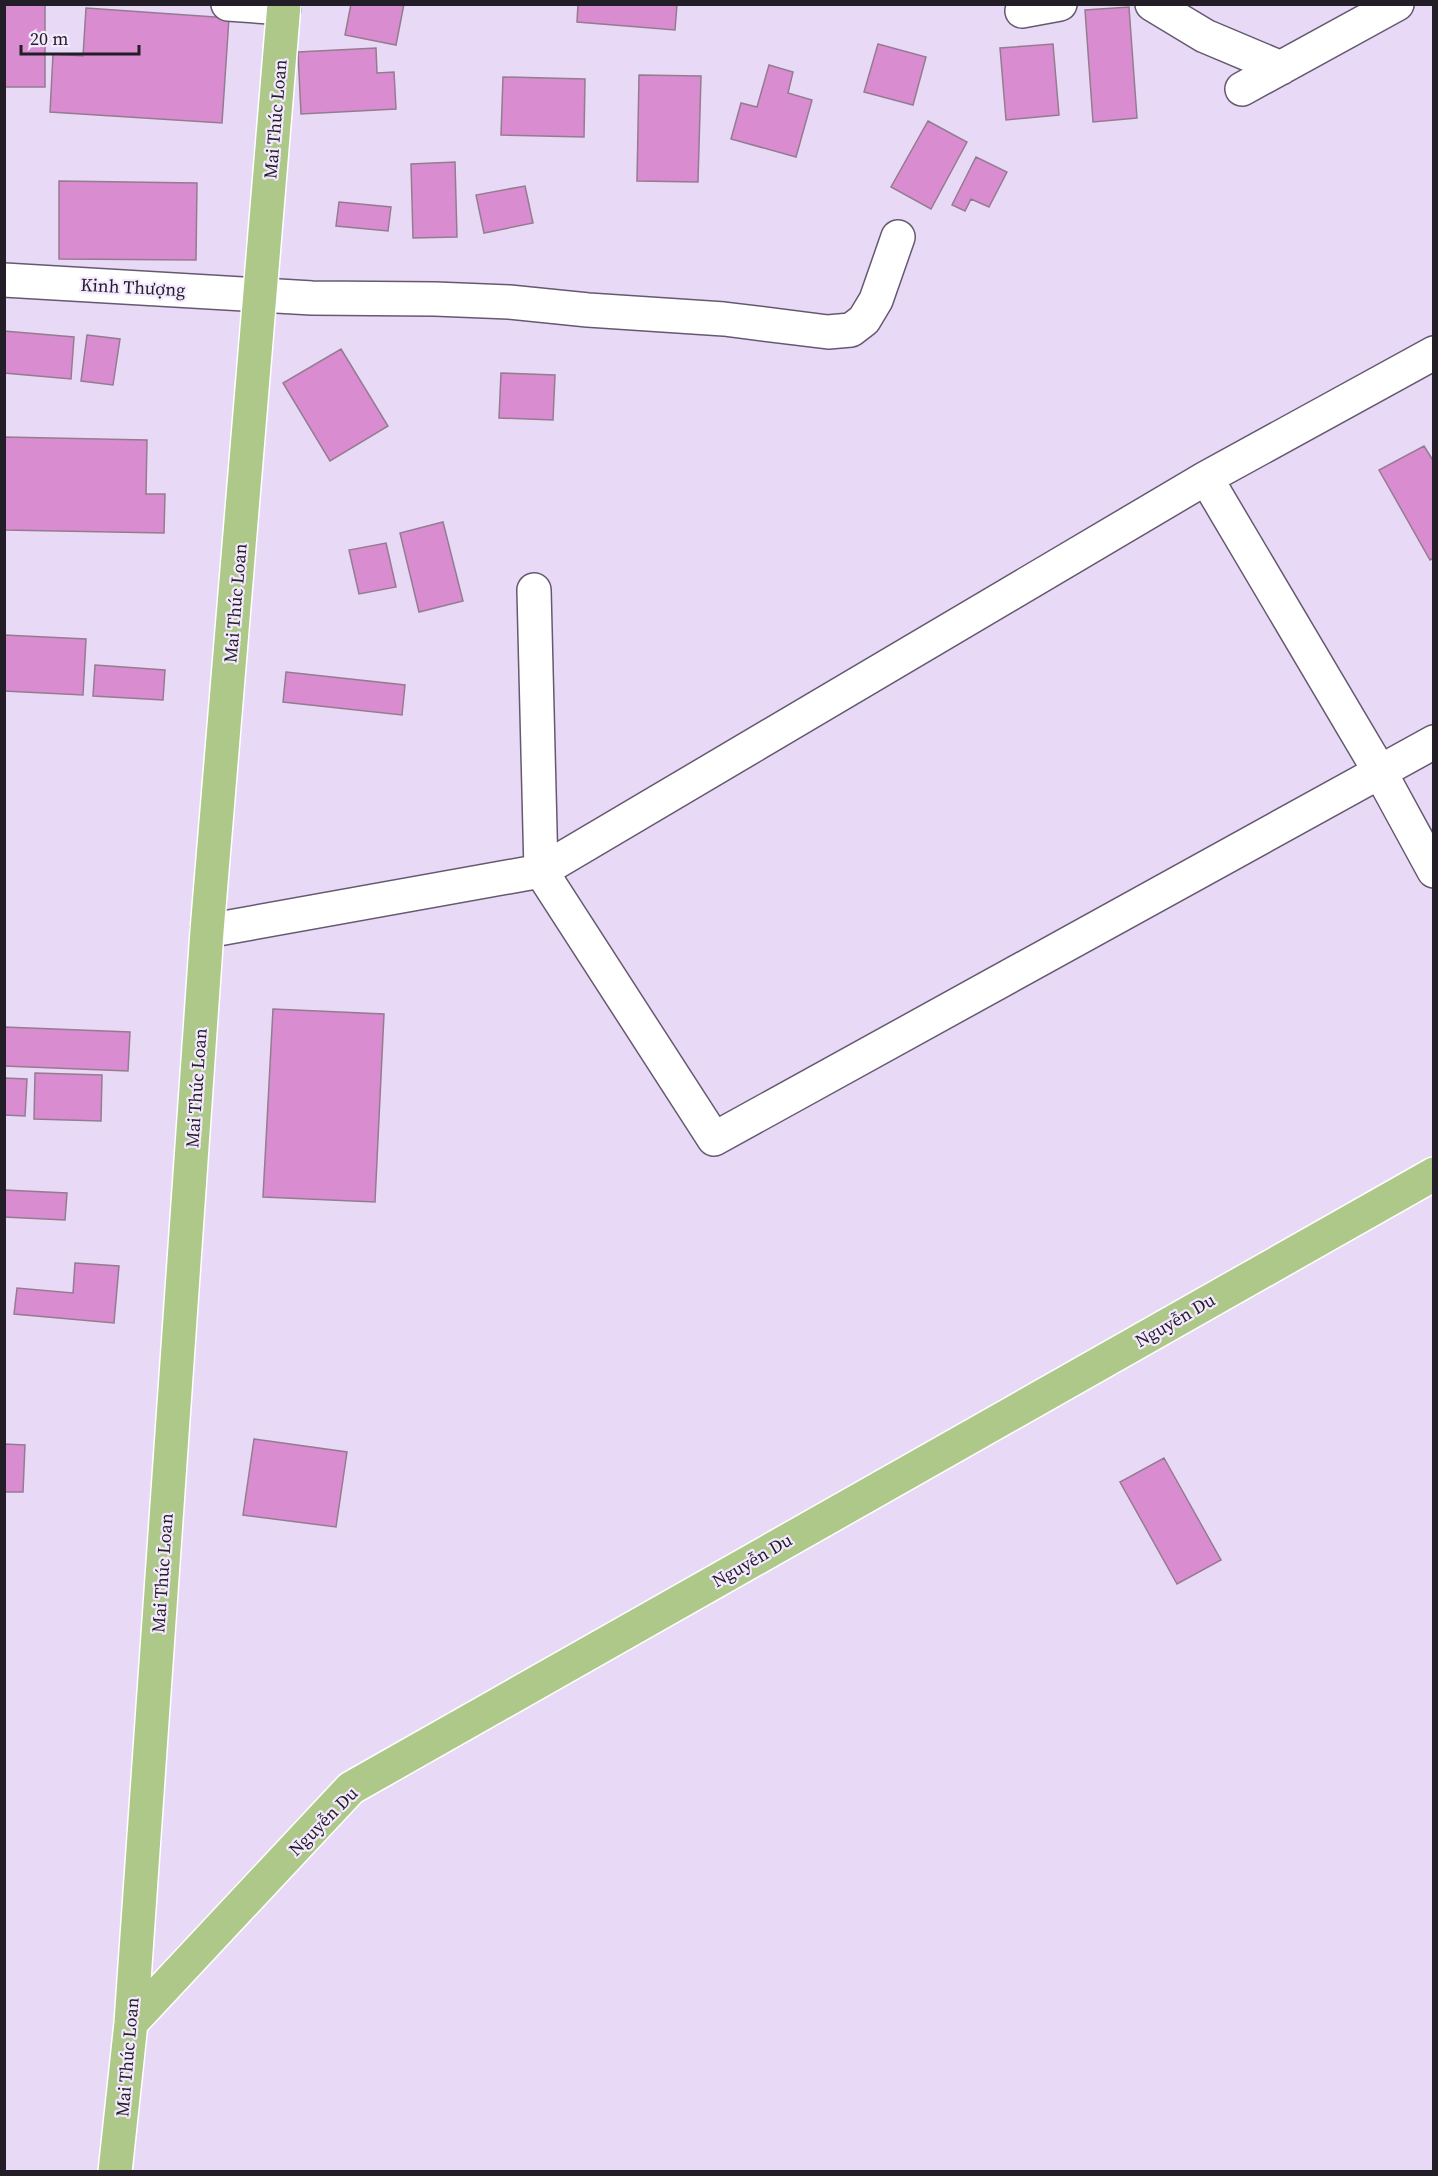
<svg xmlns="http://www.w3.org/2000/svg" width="1438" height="2176" font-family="'Source Serif 4',serif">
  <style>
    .building { fill: #da8cd0; stroke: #947c90; stroke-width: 1.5 }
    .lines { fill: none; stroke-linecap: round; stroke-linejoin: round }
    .minor-casing { stroke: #655970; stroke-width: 36 }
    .major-casing { stroke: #fff; stroke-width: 36 }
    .minor { stroke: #fff; stroke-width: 33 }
    .major { stroke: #adc889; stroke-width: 33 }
    .labels { text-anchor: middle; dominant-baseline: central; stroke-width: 4.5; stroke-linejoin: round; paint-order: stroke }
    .street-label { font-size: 18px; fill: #221d27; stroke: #f4e9ff }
  </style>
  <rect width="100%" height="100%" fill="#e8daf6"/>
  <path class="building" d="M4,4H45V87H4Z
    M351,4H404L396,45L345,35Z
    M578,4H677L675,30L577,22Z
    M1129,7L1137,118L1093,122L1085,10Z
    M86,8L229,18L222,123L50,112L53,54L83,56Z
    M878,44L926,57L913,105L864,92Z
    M1053,44L1059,115L1006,120L1000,48Z
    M376,48L377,73L394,72L396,109L301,114L298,52Z
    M769,65L793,72L788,93L812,100L796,157L731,139L741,103L757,107Z
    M639,75L701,76L698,182L637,181Z
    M503,77L585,79L584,137L501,135Z
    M928,121L967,142L931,209L891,187Z
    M976,157L1007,172L989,207L971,199L965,211L952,205Z
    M455,162L457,237L413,238L411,164Z
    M59,181L197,183L196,260L59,259Z
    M525,186L533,223L484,233L476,195Z
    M339,202L391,207L388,231L336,226Z
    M4,331L74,337L71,379L4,373Z
    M87,335L120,339L113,385L81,381Z
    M341,349L388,426L330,461L283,383Z
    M501,373L555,375L553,420L499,418Z
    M4,437L147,440L146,494H165L164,533L4,530Z
    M1424,446L1434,462V558L1430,560L1379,470Z
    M443,522L463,601L419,612L400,533Z
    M386,543L396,587L359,594L349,550Z
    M4,635L86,639L83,695L4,691Z
    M95,665L165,670L163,700L93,696Z
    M286,672L405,685L402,715L283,702Z
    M273,1009L384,1014L375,1202L263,1197Z
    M4,1027L130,1032L128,1071L4,1066Z
    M35,1073L102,1075L101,1121L34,1119Z
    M4,1078L27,1079L25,1116L4,1115Z
    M4,1190L67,1193L65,1220L4,1217Z
    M75,1263L119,1266L114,1323L14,1314L17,1288L73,1293Z
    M254,1439L347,1452L336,1527L243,1515Z
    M4,1444L25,1445L23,1492H4Z
    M1164,1458L1221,1560L1177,1584L1120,1482Z"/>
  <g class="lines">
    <g class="minor-casing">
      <path id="minor" d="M228,4L284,8
        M1152,4L1205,36L1281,68
        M1022,11L1060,4
        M1242,89L1397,4
        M4,280L312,298L435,299L509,302L588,310L724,319L828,332L851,330L864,320L876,300L898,237
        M1434,353L1206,478L1380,772L1434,871
        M1206,478L541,871L714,1139L1434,742
        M207,931L541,871L534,590"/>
    </g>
    <g class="major-casing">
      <path id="major" d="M131,2023L351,1788L1434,1174
        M115,2172L131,2023L207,931L284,4"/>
    </g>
    <use href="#minor" class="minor"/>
    <use href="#major" class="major"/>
  </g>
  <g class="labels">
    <g class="street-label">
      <text transform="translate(275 119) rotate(-85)">Mai Thúc Loan</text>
      <text transform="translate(133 287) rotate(3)">Kinh Thượng</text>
      <text transform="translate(235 603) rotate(-85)">Mai Thúc Loan</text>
      <text transform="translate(196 1088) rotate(-86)">Mai Thúc Loan</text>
      <text transform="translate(1175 1320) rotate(-30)">Nguyễn Du</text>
      <text transform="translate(752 1560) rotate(-30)">Nguyễn Du</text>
      <text transform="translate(162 1573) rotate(-86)">Mai Thúc Loan</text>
      <text transform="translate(323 1821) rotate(-45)">Nguyễn Du</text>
      <text transform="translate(127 2057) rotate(-85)">Mai Thúc Loan</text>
    </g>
  </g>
  <rect width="1438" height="2176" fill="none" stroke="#221d27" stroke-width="12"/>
  <path d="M21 45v9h118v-9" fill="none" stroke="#221d27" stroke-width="3"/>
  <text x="30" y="45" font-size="18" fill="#221d27" stroke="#f4e9ff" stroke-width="4.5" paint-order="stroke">20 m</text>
</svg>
